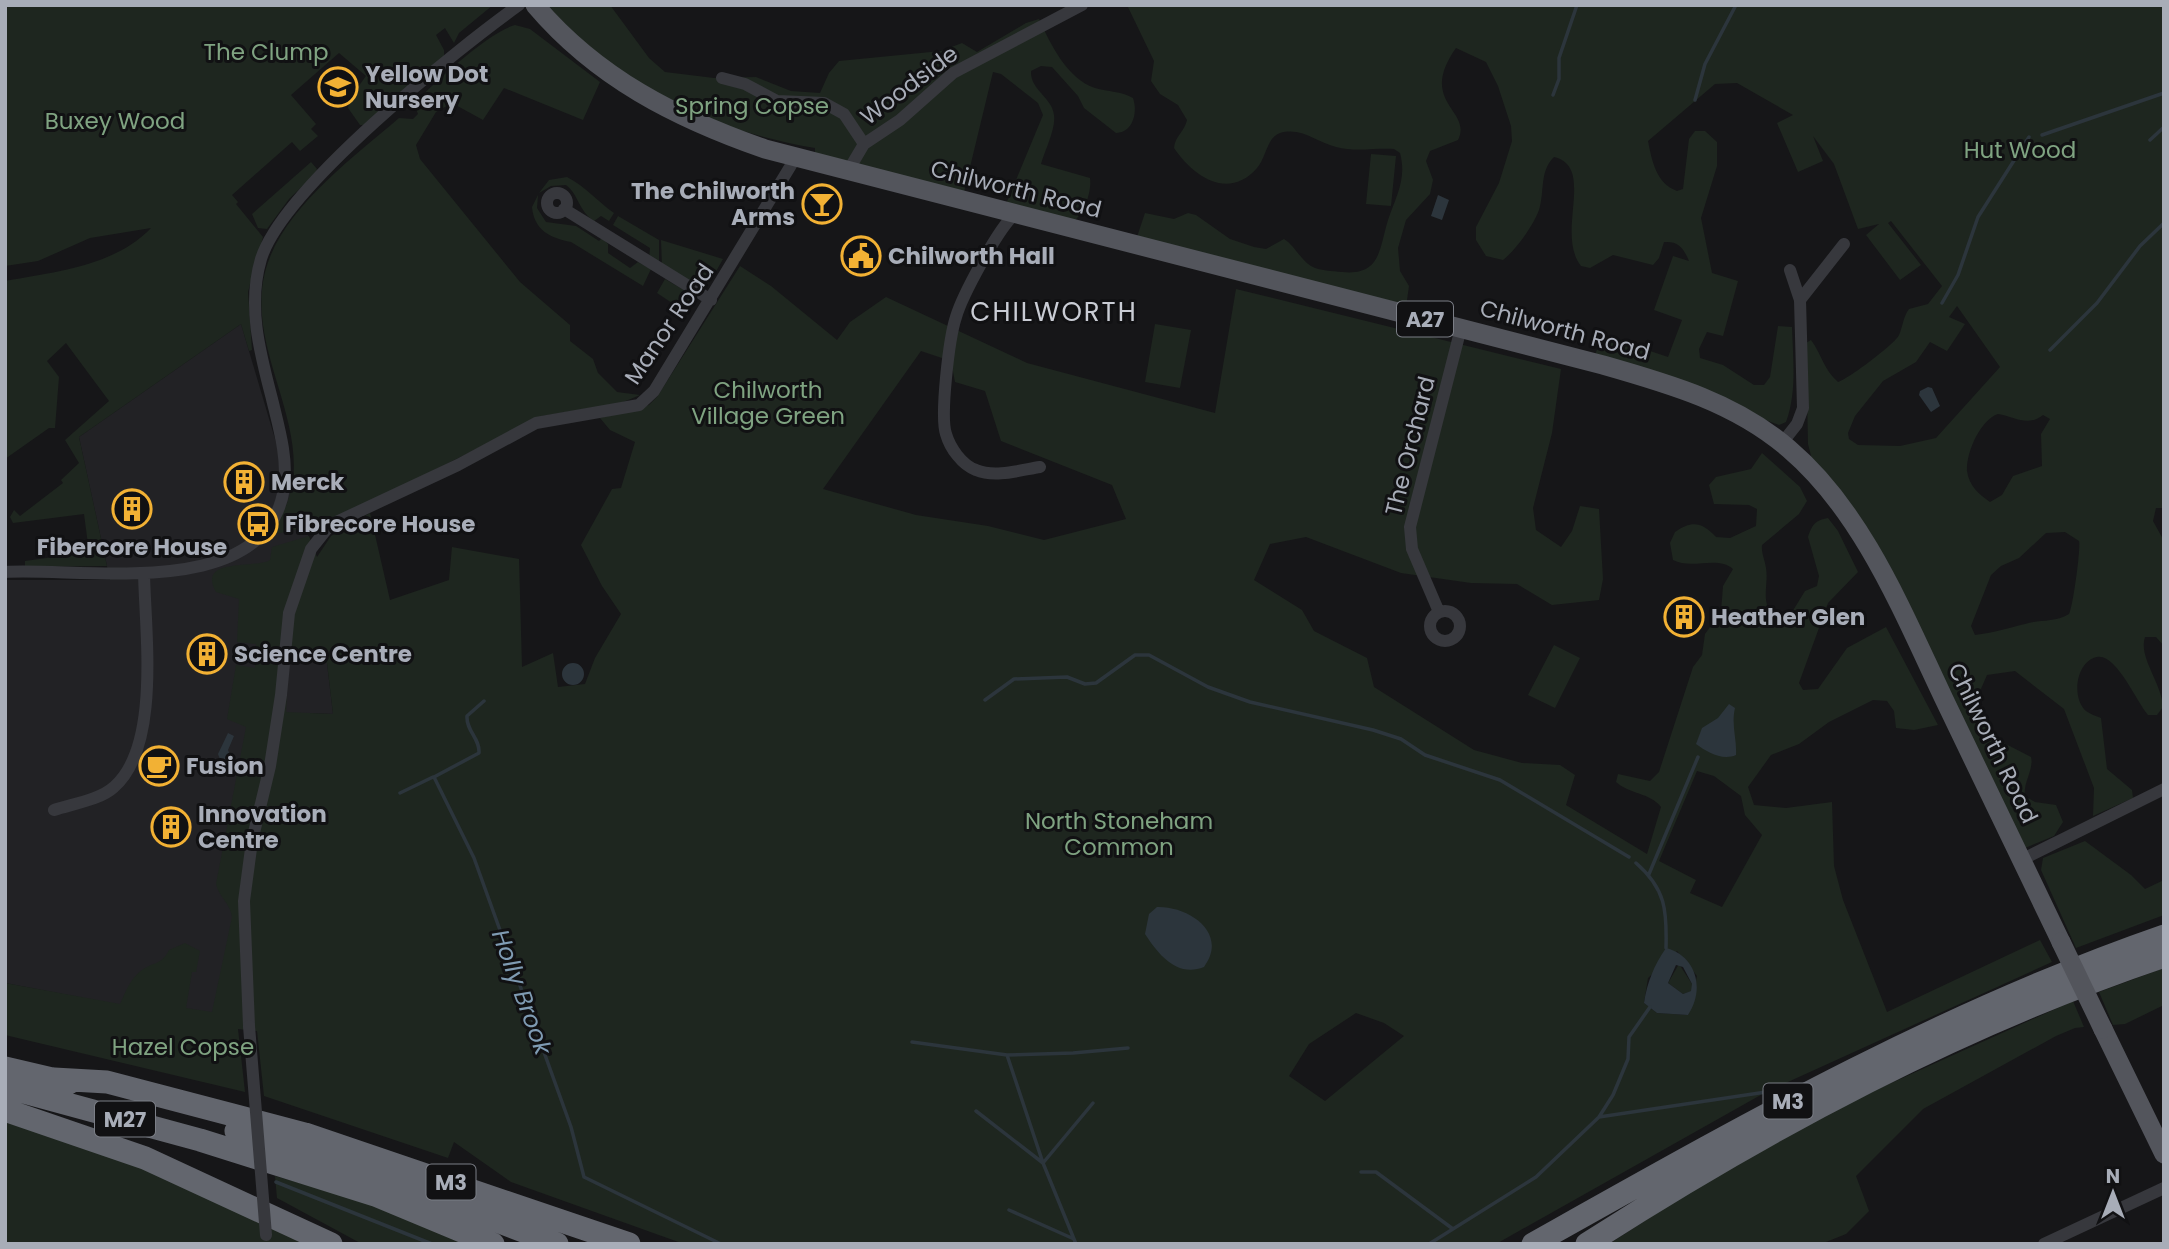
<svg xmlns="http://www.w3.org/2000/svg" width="2169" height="1249" font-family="Poppins,sans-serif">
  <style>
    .built { fill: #222225 }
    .green { fill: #1e261f; fill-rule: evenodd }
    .water { fill: #2c353c; fill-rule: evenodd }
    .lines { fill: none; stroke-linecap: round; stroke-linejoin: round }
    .stream { stroke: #2c353c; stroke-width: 3.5 }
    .minor { stroke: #37383d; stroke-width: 12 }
    .primary { stroke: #53555c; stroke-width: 19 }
    .motorway { stroke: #63666e; stroke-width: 23 }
    .minor-bridge { stroke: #37383d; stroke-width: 12 }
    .primary-bridge { stroke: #53555c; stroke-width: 19 }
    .labels { text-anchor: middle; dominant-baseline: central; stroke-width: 6; stroke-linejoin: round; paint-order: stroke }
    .shield { fill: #111113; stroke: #7b7e86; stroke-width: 2 }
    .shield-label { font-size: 21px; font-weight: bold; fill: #a8adb8 }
    .park-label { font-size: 23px; fill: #7fa381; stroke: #111113 }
    .poi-label { font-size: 23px; font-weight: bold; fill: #a8adb8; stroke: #111113; text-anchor: start }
    .street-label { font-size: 23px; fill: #a8adb8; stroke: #111113 }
    .water-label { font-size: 24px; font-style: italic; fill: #7f9bb3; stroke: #111113 }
    .quarter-label { font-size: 26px; letter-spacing: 2px; fill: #c9ccd4; stroke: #111113 }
  </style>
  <rect width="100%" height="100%" fill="#161618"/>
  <path class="built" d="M241,324L278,449L322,575L315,662L327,663L333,714L307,713L257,1031L5,983V580H110L79,437Z"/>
  <path class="green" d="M5,5H493L459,33L454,43L445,28L436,35L444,50V57L364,125H360L348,108L350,98L366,76L339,53L291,95L316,124L311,129L318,136L300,151L292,142L232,195L238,202L236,204L263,237L248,292L252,350L249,351L241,324L79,437L107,566L25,567V561L89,552L84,514L13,523L10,517L14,510L20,516L63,483L61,480L79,463L65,440L109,401L66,343L47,361L59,377L55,428H49L5,459V281C55,272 115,266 151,228L90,238L38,261L5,266Z
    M543,5H610L649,58L665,72L714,78L756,77L791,91L820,93L829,73L839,61L941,51L962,43L977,52L1026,23L1039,19C1050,43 1067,79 1095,88C1108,92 1121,91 1133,98C1138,112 1133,133 1116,133L1084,108L1078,96L1052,67L1041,66L1031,71C1030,90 1052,97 1054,115C1056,129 1045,150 1041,164L1090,178C1092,192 1084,214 1073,222L1006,204L1043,115L1038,103L1001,74L993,72L964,192L815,155V148C742,135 666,110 607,64C584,46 564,25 543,5Z
    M1127,5H2164V508H2156L2153,521L2164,541V646L2156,637H2145C2138,657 2162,683 2163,707L2157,715H2148C2136,701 2116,653 2097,657C2076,661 2071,698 2086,711C2090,714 2096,716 2101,718L2107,769L2132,790L2133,798L2093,816L2094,788L2064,709L2015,671L1987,675L1977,698V708L2000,741L2031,757C2034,770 2023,782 2025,796L2035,802L2056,805L2063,822L2054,836L2025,848L1813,463L1808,444L1806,343L1811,340C1822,355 1824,370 1838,382C1847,380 1896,343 1899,335C1903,326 1903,317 1909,309L1928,304L1942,286L1891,221L1888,223L1921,265L1900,280L1866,235L1879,224L1858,229L1834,164L1813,136L1823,161L1798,172L1777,123L1793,115L1737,83L1715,84L1648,141C1652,161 1656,183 1677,191L1683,189L1689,139L1695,131H1705L1717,142V166L1701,218L1712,273L1738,281L1723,336L1707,332L1699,349L1700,358L1723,365L1754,385H1764L1770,377L1778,326L1792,327C1793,359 1797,393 1786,422L1779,425L1594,358L1602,335L1668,357L1682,320L1654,310L1673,256L1689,261C1683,247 1678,241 1664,242L1659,258L1653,265L1613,255L1590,268L1581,266C1555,233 1596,167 1554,157C1539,172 1545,191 1539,210C1533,226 1516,250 1503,260L1486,256L1476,240V227L1499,183L1512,141L1511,126L1498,86L1486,62L1456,48C1417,103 1473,110 1458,140L1430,151L1426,161L1433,180L1430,194L1406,220L1398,248L1400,271L1409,286L1406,307L1137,237L1145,213L1174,219L1188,213L1196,215L1230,239L1254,247L1266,249L1284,239C1295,246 1300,259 1311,266C1320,271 1332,271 1342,272C1381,276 1379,249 1388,220C1396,196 1407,179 1400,153L1394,149C1375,148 1354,152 1336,147C1316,142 1302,127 1280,133C1267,137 1266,158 1257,168C1228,201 1193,176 1174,148C1175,136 1185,131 1187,120L1178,105L1160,94L1151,81L1154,61ZM1957,306L2000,367L1936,438L1900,446L1858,445L1849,439L1848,433L1855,416L1883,381L1916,362L1930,342L1947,351L1965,324L1949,317ZM1998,414C2015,417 2028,427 2043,415L2050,419L2041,434L2042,466L2013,476L2002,495L1990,502C1979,494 1969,486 1967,471C1966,453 1980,420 1998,414ZM2065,532L2079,541C2081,547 2073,607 2069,614C2054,623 2041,619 2025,624C2008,628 1993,633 1975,635L1971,626L1991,575L2001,566L2019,558L2046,533Z
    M515,25L530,29L600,82L583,120L504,88L483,120L452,103L436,112L416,145L420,159L520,282L570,325V341L593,359L598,373L617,392L640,395L621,403L542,416L331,522L271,535C281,518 290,500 293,481C302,406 239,334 270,257C292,202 355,156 399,118L413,119L418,114L414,104C432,84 490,31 515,25Z
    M1371,154L1396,156L1391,206L1366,204Z
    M311,162L317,169L315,174L289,199L267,229L258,228L252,214Z
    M567,177C585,186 597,201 614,213L609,221L601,216L594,221C578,210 579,195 566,185L551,186L539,193L549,180Z
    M538,195L537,208L546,222L576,226L599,241L602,238L608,244V253L630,268L638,262L651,269L643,286L571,242C550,238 534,230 532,207Z
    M618,216L659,240V262L649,259L650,248L613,225Z
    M661,240L723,259L710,282L699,287L662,266Z
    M740,266L771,286L837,340L850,322L886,297L1027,363L1215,413L1236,289L1561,369L1552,433L1533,508L1536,530L1561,547L1572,531L1580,506L1599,509L1603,579L1599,600L1552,605L1517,584L1471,583L1401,573L1306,537L1270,544L1254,580L1302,610L1314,631L1367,658L1374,687L1474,750L1522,763L1560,765L1575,775L1566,805L1647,854L1661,807C1651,793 1629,794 1616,782L1618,774L1650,781L1659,772L1693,667L1702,655L1705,634L1721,612L1723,586L1733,569C1718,555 1692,570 1673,560L1670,543L1675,532C1692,520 1702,522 1716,537L1730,538L1756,526L1757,509L1749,505L1714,504L1709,485L1716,477L1751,469L1762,453L1800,487L1807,501L1799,514L1762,545C1761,553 1765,560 1766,568C1769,586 1759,604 1776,617H1789L1805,591L1817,586L1819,576L1808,537C1812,525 1815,520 1828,518L1838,531L1858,572L1828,603L1799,683L1803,690L1818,689L1847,648L1886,627L1938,725L1914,730L1896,728L1894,711L1887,701L1873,700L1829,722L1799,744L1771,755L1748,787L1754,805L1786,808L1832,802L1834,866L1843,900L1887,1012L2040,940L2052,962L1766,1092L1496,1244H684L511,1182L454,1142L448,1158L264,1096L257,1031L238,1029L245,1092L5,1035V983L120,1004C126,991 130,979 142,970C153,962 162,965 169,950L185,943L200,951L196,972H192L186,1008L212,1012L232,917C230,903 219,897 216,884L246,727L227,719L236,665L255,668L256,644L237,642L239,599L216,592C196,557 256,569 270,560L272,547L309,536L317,557L331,536L370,513L390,600L449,580L452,547L519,559L522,667L553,653L558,687L585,684L595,658L621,614L602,586L581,545L612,489L621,488L635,442L610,430L600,418L649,405L657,397ZM921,351L951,361L955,382L985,391L1001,441L1112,485L1126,519L1044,540L988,526L916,515L823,489ZM289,657L327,663L333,714L286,712ZM1697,771L1714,776L1741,796L1745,815L1762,835L1722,907L1690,893L1696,880L1659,861ZM1677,951L1697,976L1688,1015L1657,1013L1644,1003L1648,978ZM1356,1013L1384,1023L1404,1036L1325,1101L1289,1076L1309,1044Z
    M665,279L689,293V296L672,303L657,293Z
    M692,298L694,306L682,316L675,314L672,305Z
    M1155,324L1191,330L1180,388L1145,382Z
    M1554,645L1580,658L1555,708L1528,695Z
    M2085,841L2131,875L2145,889L2164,880V915L2076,948L2041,870L2043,858Z
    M1679,964L1692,984V991L1683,994L1668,983Z
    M2164,968V1005L2125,1024L2113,1025L2099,992Z
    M2073,1001L2084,1027L2075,1028L2056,1036L1923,1109L1856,1176L1869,1211L1846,1234L1821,1244H1609L1713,1177L1836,1108Z
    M5,1122L121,1158L311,1244H5Z
    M275,1176L374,1204L469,1244H362L277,1198Z"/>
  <path class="water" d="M1438,195L1449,200L1442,220L1431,216Z
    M1928,387L1932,388L1940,406L1931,412L1919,395L1920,391Z
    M1749,610L1762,623L1761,627L1755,628L1744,620L1743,613Z
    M562 674a11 11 0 1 1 22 0a11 11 0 1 1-22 0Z
    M1729,704L1735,708C1731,725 1737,739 1736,755C1722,761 1707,752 1696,744L1702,728L1718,718Z
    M228,733L234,736L228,750L230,755L225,763L221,762L218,754Z
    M1157,907C1189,906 1229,933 1204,967C1177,978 1158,954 1145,934L1149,914Z
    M1666,948C1697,956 1705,990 1688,1015L1657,1013L1644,1003C1647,983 1654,965 1666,948ZM1676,965L1683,967L1692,984L1691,991L1683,994L1668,983Z"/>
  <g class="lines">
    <path class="stream" d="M1553,95L1559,79V58L1577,5
      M1695,100L1705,64L1736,5
      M2042,135L2164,93
      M2150,140L2164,127
      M1942,303L1958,275L1978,217L2029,137
      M2050,350L2097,303L2140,246L2164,223
      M985,700L1014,679L1067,677L1085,684L1096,683L1135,655H1149L1208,687L1250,702L1373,730L1401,739L1425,755L1500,780L1629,857
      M484,701L467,716C466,731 480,738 479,753L434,777L474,858L571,1127L584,1177L721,1244
      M400,793L433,777
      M1636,863C1666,889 1667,911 1666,948
      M1649,874L1698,757
      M912,1042L1007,1055L1073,1053L1128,1048
      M1007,1055L1043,1163L1076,1244
      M976,1111L1043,1163L1093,1103
      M1599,1117L1766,1092
      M1361,1172H1376L1453,1229
      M276,1182L432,1244
      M1009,1210L1074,1239
      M1429,1244L1536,1177L1599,1117L1613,1095L1628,1059L1629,1037L1650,1007"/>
    <path class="minor" d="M722,78L745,84L777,101L824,103L844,114L864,144
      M848,171L864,144L900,120L953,73L1082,5
      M547 203a10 10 0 1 1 20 0a10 10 0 1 1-20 0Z
      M564,209L711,300
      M1014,215C998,229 962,296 956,317C949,338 940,416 946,434C950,448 962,465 976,470C995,478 1021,470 1040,467
      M1800,300L1844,244
      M1782,443L1797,424L1803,408L1800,300L1790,270
      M5,572C84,567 267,603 284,488C288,458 279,428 272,399C260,353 247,306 261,259C283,188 455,51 519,5
      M1430 626a15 15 0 1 1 30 0a15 15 0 1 1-30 0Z
      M1439,612L1412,549L1410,527L1461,328
      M54,810C72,804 100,800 114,787C161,746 145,631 144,573
      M2021,860L2164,789
      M249,1026L244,901L252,841L270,766L281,695L289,613L311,549L330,525L458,465L536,423L639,405L654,391L796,157
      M2044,1244L2164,1188"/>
    <path class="primary" d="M535,5C597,78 676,118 765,149L1603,365C1670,384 1736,403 1789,449C1863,512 1903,613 1944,699C1983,780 2022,861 2061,942
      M2103,1029L2164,1154"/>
    <path class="motorway" d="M5,1068L69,1083
      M54,1079L107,1082L305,1134L629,1244
      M5,1087L200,1140L375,1195L493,1244
      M5,1110L145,1158L331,1244
      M236,1131L378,1175L557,1244
      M1533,1244C1738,1129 1941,1013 2164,936
      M1587,1244C1769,1127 1960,1025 2164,956"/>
    <path class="minor-bridge" d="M249,1026L266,1235"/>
    <path class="primary-bridge" d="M2061,942L2103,1029"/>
  </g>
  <defs>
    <g id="school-ring" transform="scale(2.0125)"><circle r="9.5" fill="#111113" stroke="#f2b134" stroke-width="1.5"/><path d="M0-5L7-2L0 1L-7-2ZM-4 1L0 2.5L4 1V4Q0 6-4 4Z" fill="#f2b134"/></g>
    <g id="bar-ring" transform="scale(2.0125)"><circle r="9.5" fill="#111113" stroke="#f2b134" stroke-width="1.5"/><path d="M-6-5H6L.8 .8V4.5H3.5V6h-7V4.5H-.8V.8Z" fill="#f2b134"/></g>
    <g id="civic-ring" transform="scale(2.0125)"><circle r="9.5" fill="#111113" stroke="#f2b134" stroke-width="1.5"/><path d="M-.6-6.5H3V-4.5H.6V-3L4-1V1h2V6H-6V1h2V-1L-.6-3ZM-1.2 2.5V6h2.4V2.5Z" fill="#f2b134"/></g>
    <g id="building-ring" transform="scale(2.0125)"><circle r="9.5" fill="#111113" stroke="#f2b134" stroke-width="1.5"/><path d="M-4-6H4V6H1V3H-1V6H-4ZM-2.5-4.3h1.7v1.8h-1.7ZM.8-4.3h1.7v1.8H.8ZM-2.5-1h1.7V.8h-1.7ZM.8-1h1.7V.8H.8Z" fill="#f2b134"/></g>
    <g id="bus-ring" transform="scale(2.0125)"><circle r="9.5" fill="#111113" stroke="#f2b134" stroke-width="1.5"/><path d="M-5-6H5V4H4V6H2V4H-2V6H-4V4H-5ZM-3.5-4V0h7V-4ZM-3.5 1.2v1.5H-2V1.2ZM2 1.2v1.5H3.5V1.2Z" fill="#f2b134"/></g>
    <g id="cafe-ring" transform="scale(2.0125)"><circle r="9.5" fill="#111113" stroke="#f2b134" stroke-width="1.5"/><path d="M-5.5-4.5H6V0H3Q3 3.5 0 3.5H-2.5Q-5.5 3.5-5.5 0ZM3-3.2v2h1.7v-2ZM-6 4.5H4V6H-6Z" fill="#f2b134"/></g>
  </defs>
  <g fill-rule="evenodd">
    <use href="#school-ring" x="338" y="87"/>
    <use href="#bar-ring" x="822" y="204"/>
    <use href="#civic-ring" x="861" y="256"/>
    <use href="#building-ring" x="244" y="482"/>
    <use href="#building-ring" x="132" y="509"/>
    <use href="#bus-ring" x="258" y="524"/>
    <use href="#building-ring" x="1684" y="617"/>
    <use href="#building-ring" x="207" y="654"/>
    <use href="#cafe-ring" x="159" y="766"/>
    <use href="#building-ring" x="171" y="827"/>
  </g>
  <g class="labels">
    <g class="shield">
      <rect x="1397" y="301.5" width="56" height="35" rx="5"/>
      <rect x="1763.5" y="1083.5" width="49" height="35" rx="5"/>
      <rect x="95" y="1101.5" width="60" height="35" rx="5"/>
      <rect x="426.5" y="1164.5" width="49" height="35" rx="5"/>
    </g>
    <g class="shield-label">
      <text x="1425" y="319">A27</text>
      <text x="1788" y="1101">M3</text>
      <text x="125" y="1119">M27</text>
      <text x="451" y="1182">M3</text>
    </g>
    <g class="park-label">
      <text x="266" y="52">The Clump</text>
      <text x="752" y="106">Spring Copse</text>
      <text x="115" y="121">Buxey Wood</text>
      <text x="2020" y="150">Hut Wood</text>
      <text x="768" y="390">Chilworth<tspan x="768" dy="26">Village Green</tspan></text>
      <text x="1119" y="821">North Stoneham<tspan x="1119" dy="26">Common</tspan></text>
      <text x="183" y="1047">Hazel Copse</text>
    </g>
    <g class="poi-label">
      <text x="365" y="74">Yellow Dot<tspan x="365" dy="26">Nursery</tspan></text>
      <text x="795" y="191" text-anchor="end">The Chilworth<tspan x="795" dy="26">Arms</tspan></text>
      <text x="888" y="256">Chilworth Hall</text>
      <text x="271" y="482">Merck</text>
      <text x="285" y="524">Fibrecore House</text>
      <text x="132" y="547" text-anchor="middle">Fibercore House</text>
      <text x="1711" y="617">Heather Glen</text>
      <text x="234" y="654">Science Centre</text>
      <text x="186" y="766">Fusion</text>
      <text x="198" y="814">Innovation<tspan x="198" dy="26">Centre</tspan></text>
    </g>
    <g class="street-label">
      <text transform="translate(909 85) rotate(-37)">Woodside</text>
      <text transform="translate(1016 189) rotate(14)">Chilworth Road</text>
      <text transform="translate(669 324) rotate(-56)">Manor Road</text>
      <text transform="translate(1565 330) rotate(15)">Chilworth Road</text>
      <text transform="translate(1410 446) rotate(-76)">The Orchard</text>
      <text transform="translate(1993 743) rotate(64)">Chilworth Road</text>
    </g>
    <g class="water-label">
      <text transform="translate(522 992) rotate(70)">Holly Brook</text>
    </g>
    <g class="quarter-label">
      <text x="1054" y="312">CHILWORTH</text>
    </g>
  </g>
  <rect width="2169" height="1249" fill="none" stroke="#a8adb8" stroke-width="14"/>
  <g transform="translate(2113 1193)" stroke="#111113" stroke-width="5" paint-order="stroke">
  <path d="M0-5L12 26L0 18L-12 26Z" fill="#a8adb8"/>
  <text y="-10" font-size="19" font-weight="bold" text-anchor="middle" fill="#a8adb8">N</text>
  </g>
</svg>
